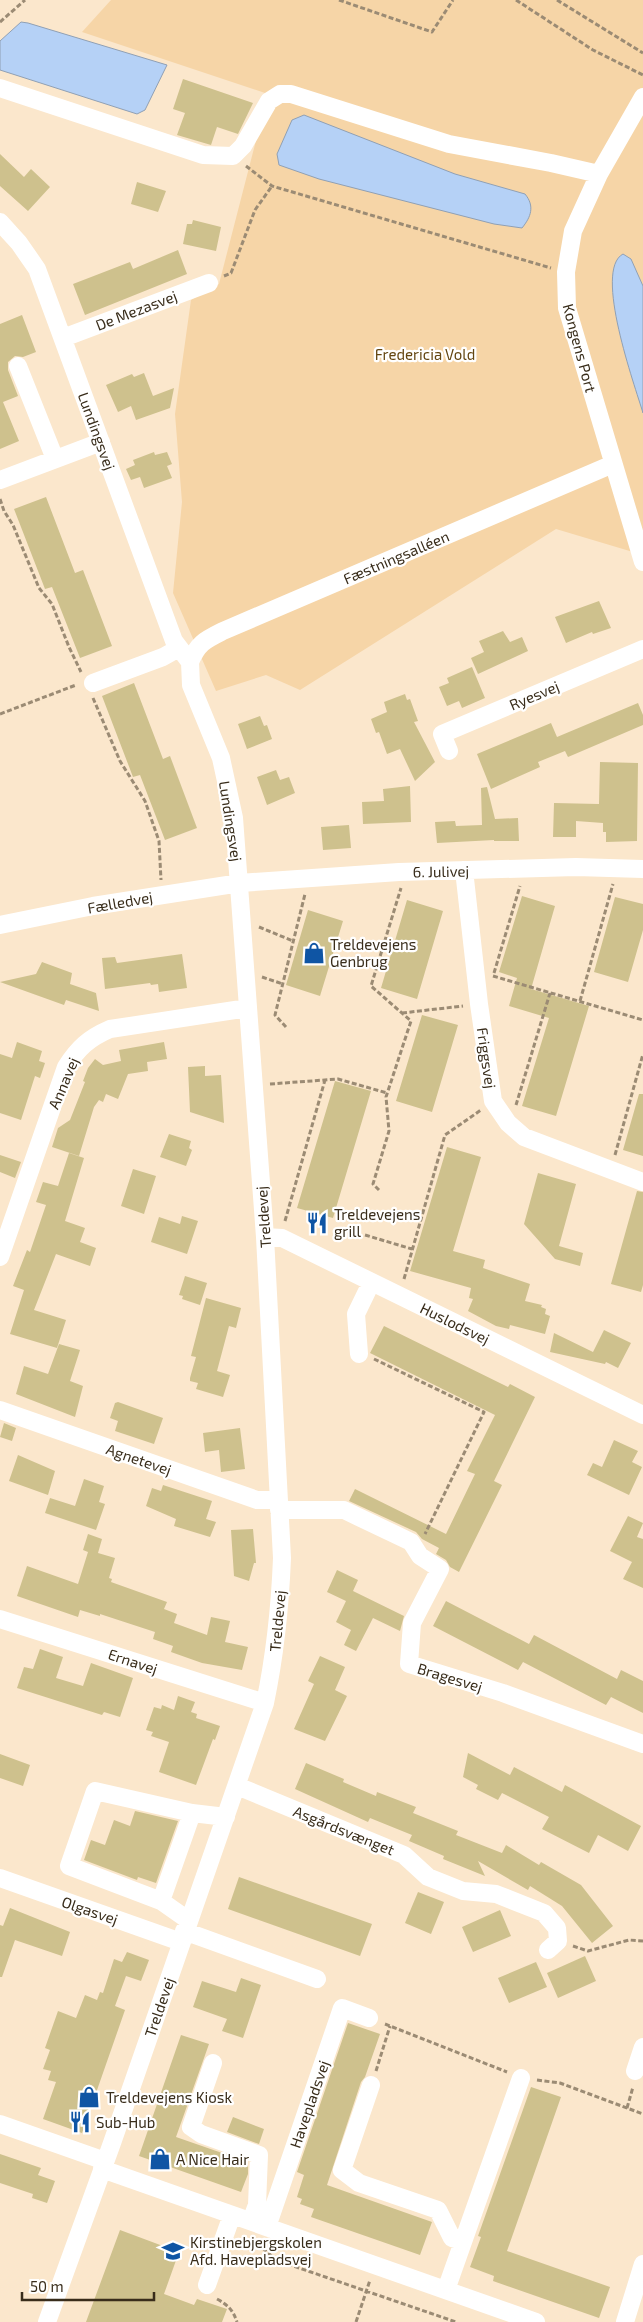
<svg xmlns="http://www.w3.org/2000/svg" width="643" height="2322" font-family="'Exo 2',sans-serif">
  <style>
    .green { fill: #f6d5a7 }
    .water { fill: #b5d1f6; stroke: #90a0b4 }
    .building { fill: #cec18d }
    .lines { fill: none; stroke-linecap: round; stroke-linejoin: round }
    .path { stroke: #9b8b74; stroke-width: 3; stroke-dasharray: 5 2.5; stroke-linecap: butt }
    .minor { stroke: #fff; stroke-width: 18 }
    .labels { text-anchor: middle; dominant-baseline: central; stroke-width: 4.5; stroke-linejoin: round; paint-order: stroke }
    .street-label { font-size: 15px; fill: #392d1b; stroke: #fff }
    .park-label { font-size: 15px; fill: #644611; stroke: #fff }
    .poi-label { font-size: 15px; fill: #392d1b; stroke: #fff; text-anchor: start }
  </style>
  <rect width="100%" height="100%" fill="#fbe7cc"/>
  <path class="green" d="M111,0H643V555L556,529L300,690L266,675L216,691L173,593L182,502L175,414L191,300L219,284L268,94L82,32Z"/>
  <path class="water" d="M21,22L28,23L167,65L145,110L137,114L0,70V41Z
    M304,115L455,174L525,194C535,206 531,217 522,228L494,224L319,179L279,165L277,154L292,120Z
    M623,254L631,259L643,286V413C635,386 593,270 623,254Z"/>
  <path class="building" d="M183,79L253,103L238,134L217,127L211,145L177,135L185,113L173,109Z
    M0,154L24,177L31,169L50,187L28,211L0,186Z
    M137,182L166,191L158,212L131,204Z
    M193,220L221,227L216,251L183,244L187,224H192Z
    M178,250L187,274L85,315L73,284L130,262L133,269Z
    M22,315L36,352L23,357L15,356L8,362V370L18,396L3,402L19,441L0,449V324Z
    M144,373L153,396L174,388L170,408L136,420L131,406L118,412L106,385L132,374L134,377Z
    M154,452L155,455L167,452L172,464L167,466L172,478L144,488L140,477L131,480L126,469L135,465L133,460Z
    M46,497L75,573L83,570L112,646L80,658L52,587L45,589L14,509Z
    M599,601L611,628L593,634L592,632L566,643L555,617Z
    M503,631L510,642L522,637L528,651L478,674L471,658L484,652L479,641Z
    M472,667L485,698L462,708L459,701L447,706L439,687L449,683L447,678Z
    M134,683L163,759L170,756L197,828L165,840L140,775L133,777L102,696Z
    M405,694L407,700L410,699L418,721L414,722L435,762L415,781L400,749L387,754L379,732L376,733L371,719L387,712L384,702Z
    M638,703L643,715V725L568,757L565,751L538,762L540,767L491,789L477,754L551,723L557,737Z
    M260,716L264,726L267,725L272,739L247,749L238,724Z
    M600,762L638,763L637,841L606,842V832H603V823L576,821V837H553L554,803L599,804Z
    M276,770L280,780L289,777L295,793L267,805L257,777Z
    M410,786L411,822L363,824L362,802L384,801L383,789Z
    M487,787L495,819L518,818L519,841H494V840L437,843L435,822L455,821L456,826L482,825L481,788Z
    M349,825L351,848L323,850L321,827Z
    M522,896L555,906L531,989L589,1006L556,1116L522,1106L549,1018L509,1006L517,978L499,972Z
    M615,897L643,904V930L628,982L594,972Z
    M407,900L443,911L417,999L381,988Z
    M308,910L343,921L320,996L286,985Z
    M182,954L187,988L159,992L158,984L151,985L150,983L105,989L102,958L115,957L117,963Z
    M42,962L72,973L70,984L96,993L99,1011L66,1000L64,1005L0,982L36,974Z
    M422,1015L458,1025L432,1112L396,1101Z
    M17,1042L42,1051L39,1061L45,1063L40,1078L35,1076L21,1120L0,1113V1054L12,1058Z
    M164,1042L167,1059L147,1062L148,1071L128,1074L118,1099L106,1094L103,1102L99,1100L94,1107L79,1156L52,1147L58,1128L70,1120L85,1082L83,1081L88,1068L95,1059L103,1065L121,1061L119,1050Z
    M205,1066V1076L221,1075L224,1123L190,1112L188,1067Z
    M335,1081L371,1091L333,1218L297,1208Z
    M639,1094H643V1156L623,1150Z
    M169,1134L191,1141L189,1148L192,1150L186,1166L160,1157Z
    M447,1147L481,1157L453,1251L485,1260L483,1268L530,1284L525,1301L542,1305L541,1307L546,1309L545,1314L550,1316L545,1334L510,1325L509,1329L496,1326L468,1311L473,1299L469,1298L471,1288L410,1271Z
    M69,1153L84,1158L65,1221L85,1228L80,1242L96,1248L90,1266L56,1254L34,1310L66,1320L57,1348L10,1334L24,1290L13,1286L27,1250L30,1252L46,1205L36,1202L43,1182L58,1186Z
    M0,1155L21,1162L15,1178L0,1172Z
    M133,1169L156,1176L144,1214L121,1206Z
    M538,1173L576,1184L559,1246L583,1253L580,1266L555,1259L524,1224Z
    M637,1191L643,1192V1285L641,1292L611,1284Z
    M182,1216L198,1221L187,1254L151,1242L159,1217L180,1224Z
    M185,1276L207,1283L200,1305L182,1299L183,1296L179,1295Z
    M206,1298L241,1308L236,1328L229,1326L217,1371L230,1375L223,1397L196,1389L198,1383L190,1381V1378L196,1357L191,1356Z
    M384,1326L508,1387L510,1384L535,1397L494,1481L502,1485L459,1572L450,1567L446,1560L436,1554L439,1548L422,1539L416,1532L349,1501L355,1489L446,1534L475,1474L467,1471L495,1415L370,1353Z
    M604,1330L631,1343L618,1368L606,1362L605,1364L550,1352L554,1333L593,1352Z
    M59,1344L80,1350L70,1381L83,1386L75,1417L16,1394L24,1366L48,1374Z
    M118,1402L163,1418L154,1444L115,1431L118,1421L110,1418L115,1403Z
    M4,1423L16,1428L12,1441L0,1437Z
    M240,1428L245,1469L221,1472L219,1450L205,1452L203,1433Z
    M614,1440L638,1451L632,1462L642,1467L629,1495L587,1475L593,1463L602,1467Z
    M18,1455L55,1471L48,1495L9,1481Z
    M84,1479L104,1486L99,1502L105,1504L96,1530L45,1513L50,1498L75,1506Z
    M163,1485L212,1501L206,1519L216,1522L210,1537L174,1526L176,1519L146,1506L152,1488L161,1491Z
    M628,1516L643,1523L637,1537L643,1539V1588L623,1579L632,1562L610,1551Z
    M253,1529L256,1563H254L249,1581L234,1576L231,1530Z
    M88,1534L102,1539L98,1553L115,1558L109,1578L112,1579L111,1582L167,1602L164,1609L177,1614L174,1623L207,1635L211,1617L230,1621L225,1642L248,1647L242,1670L202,1663L171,1652L173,1646L153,1639L155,1632L100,1614V1616L80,1610L78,1617L17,1596L27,1566L78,1584L88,1552L83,1550Z
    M337,1570L358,1580L353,1591L404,1616L400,1631L373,1618L356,1651L344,1645L351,1630L336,1622L346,1601L327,1592Z
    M446,1601L529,1644L534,1635L617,1679L621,1670L643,1681V1713L611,1697L606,1705L523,1662L518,1670L433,1626Z
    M40,1649L63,1657L56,1678L83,1686L91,1663L133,1678L120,1717L104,1712L102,1715L17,1688L24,1667L33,1669Z
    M320,1656L345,1667L335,1690L347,1696L325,1741L294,1729L314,1684L308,1681Z
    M178,1696L195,1702L191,1712L197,1714L196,1718L220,1726L215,1740L213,1739L196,1785L159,1772L169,1742L151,1736L153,1732L146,1730L154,1707L161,1709L162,1705L174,1710Z
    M468,1753L510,1775L514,1767L562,1792L565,1785L641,1826L628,1851L598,1835L589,1853L542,1829L549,1817L502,1793L498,1800L476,1789L478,1785L463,1777Z
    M0,1754L30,1765L23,1786L0,1778Z
    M306,1763L344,1779L343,1782L376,1796L377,1792L416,1807L413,1813L458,1831L456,1835L502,1853L506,1845L539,1865L541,1862L581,1885L613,1926L592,1943L562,1906L530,1886L528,1890L478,1861L485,1876L443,1859L444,1856L409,1841L412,1835L370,1818L368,1822L295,1789Z
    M135,1811L178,1821L156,1883L138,1877L137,1880L84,1860L91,1840L105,1845L114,1820L130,1826Z
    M239,1877L372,1924L360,1956L228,1909Z
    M418,1892L444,1902L431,1934L405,1923Z
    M10,1908L70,1932L62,1956L15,1940L2,1977H0V1925L3,1926Z
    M500,1910L511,1936L473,1952L462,1927Z
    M127,1952L149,1960L141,1981L126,1976L115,2006L125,2010L82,2133L43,2119L56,2082L48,2080L51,2071L43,2069L50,2050L45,2048L58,2011L76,2018L85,1995L97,2000L100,1992L103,1993L114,1959L122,1962Z
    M585,1956L596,1981L558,1998L547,1973Z
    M536,1962L547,1987L509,2003L498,1978Z
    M241,1978L261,1985L243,2038L222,2031L227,2019L193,2007L202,1981L236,1992Z
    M348,2023L380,2034L365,2077L361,2082L327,2185L432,2222L420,2255L311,2217L314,2209L300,2204L302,2199L297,2197L304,2175L297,2172Z
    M181,2035L209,2044L176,2137L248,2162V2174L241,2192L139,2156Z
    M531,2087L561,2097L507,2251L610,2287L599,2318L493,2281L494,2276L470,2267L481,2237L478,2236Z
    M233,2117L264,2129L259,2144L227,2132Z
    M0,2154L41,2168L38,2175L55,2181L47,2203L32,2198L33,2194L0,2183Z
    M120,2230L179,2252L164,2294L194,2305L197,2299L227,2309L222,2322H86Z"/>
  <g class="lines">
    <path class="path" d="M339,0L432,32L453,0
      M516,0L593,50L643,75
      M557,0L643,53
      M0,22L25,0
      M246,166L272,186L551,268
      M224,276L231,273L255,210L272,186
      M0,499L4,511L13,525L39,588L52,604L69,647L81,672
      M93,698L120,761L145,801L159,841L161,880
      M0,714L76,685
      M259,927L293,941
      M494,973L520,886
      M493,976L643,1020
      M262,977L283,984
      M580,1001L613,884
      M402,1013L463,1006
      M286,1027L275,1015L305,894
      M270,1084L338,1079L387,1093
      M516,1105L550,993
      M615,1155L643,1054
      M379,1190L373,1184L389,1131L386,1097L411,1021L371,986L401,888
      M285,1221L325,1080
      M365,1235L412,1249
      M404,1279L445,1135L481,1110
      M374,1359L484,1412L425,1534
      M573,1946L588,1951L629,1940L643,1941
      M385,2024L507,2072
      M376,2071L390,2026
      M537,2080L560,2083L643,2114
      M627,2108L633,2087
      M257,2243L276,2260L456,2322
      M217,2299C228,2305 233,2310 237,2322
      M356,2322L370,2280"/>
    <path class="minor" d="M0,88L203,155L233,156L243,146L269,101L280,94H291L449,144L551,163L599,174
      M643,97L599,174L573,231L566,272L567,308L643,562
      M0,222L19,243L37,269L174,641L190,662L191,685L221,758L234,818L265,1237L282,1558C280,1608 275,1655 265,1703L112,2143L47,2322
      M63,338L209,283
      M18,366L55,459
      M0,480L101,442
      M190,662C198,643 205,640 223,631L613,464
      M93,683L163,657L179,648
      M449,751L442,734L643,649
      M464,870L479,1004L493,1101L508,1123L524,1137L643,1182
      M0,925L93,906L240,883L399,872L576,867L643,869
      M265,1237L282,1238L643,1415
      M0,1257L66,1067C78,1048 89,1038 110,1029L248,1008
      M359,1354L356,1314L371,1283
      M0,1410L257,1500H278
      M279,1510H344L411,1542L420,1556L440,1569L412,1623L409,1664L503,1693L643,1744
      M0,1619L265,1703
      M237,1786L404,1855L428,1877L463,1891L496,1894L544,1913L557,1928L558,1941L548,1950
      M0,1878L181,1942
      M161,1901L192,1813
      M188,1920L161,1901L69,1866L95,1791L192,1813L226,1817
      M184,1931L317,1979
      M213,2063L191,2127L201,2134L259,2155L257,2205L251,2221
      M635,2071L643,2047
      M371,2085L342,2170L359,2183L438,2210L452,2238L463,2241
      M0,2124L105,2161
      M102,2169L536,2322
      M267,2227L342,2008L369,2018
      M207,2285L232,2215
      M446,2290L521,2078
      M625,2322L643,2264"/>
  </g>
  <defs>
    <g id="shop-bare" transform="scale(1.725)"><path d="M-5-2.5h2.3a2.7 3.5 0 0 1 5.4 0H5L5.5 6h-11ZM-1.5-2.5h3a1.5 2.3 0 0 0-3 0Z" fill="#0f55a4" stroke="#fff" stroke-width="2.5" paint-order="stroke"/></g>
    <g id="restaurant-bare" transform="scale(1.725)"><path d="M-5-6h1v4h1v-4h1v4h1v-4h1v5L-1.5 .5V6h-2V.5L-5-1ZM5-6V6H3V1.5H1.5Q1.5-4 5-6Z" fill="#0f55a4" stroke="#fff" stroke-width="2.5" paint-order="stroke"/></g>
    <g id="school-bare" transform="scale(1.725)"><path d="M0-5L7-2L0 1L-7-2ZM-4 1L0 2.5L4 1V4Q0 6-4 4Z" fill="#0f55a4" stroke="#fff" stroke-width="2.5" paint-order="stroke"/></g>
  </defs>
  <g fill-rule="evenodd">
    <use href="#shop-bare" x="314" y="953"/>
    <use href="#restaurant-bare" x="317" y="1223"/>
    <use href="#shop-bare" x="89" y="2097"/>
    <use href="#restaurant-bare" x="80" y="2122"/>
    <use href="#shop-bare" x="160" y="2159"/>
    <use href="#school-bare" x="173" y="2251"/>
  </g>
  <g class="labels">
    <g class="street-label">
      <text transform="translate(136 310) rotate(-21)">De Mezasvej</text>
      <text transform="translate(580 348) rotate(75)">Kongens Port</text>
      <text transform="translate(97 431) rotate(70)">Lundingsvej</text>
      <text transform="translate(396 557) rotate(-23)">Fæstningsalléen</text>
      <text transform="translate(534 695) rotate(-23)">Ryesvej</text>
      <text transform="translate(231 821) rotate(81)">Lundingsvej</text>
      <text transform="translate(441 871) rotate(-1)">6. Julivej</text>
      <text transform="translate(120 902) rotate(-10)">Fælledvej</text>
      <text transform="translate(487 1058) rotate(82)">Friggsvej</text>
      <text transform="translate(63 1083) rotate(-67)">Annavej</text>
      <text transform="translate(263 1217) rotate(-94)">Treldevej</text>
      <text transform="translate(455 1323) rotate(26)">Huslodsvej</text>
      <text transform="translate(139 1459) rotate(19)">Agnetevej</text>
      <text transform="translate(277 1621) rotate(-85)">Treldevej</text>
      <text transform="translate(133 1661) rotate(18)">Ernavej</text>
      <text transform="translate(450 1677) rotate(17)">Bragesvej</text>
      <text transform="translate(344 1830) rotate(22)">Asgårdsvænget</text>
      <text transform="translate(90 1910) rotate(19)">Olgasvej</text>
      <text transform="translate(159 2007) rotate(-71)">Treldevej</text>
      <text transform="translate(309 2104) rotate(-71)">Havepladsvej</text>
    </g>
    <g class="park-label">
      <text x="425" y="354">Fredericia Vold</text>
    </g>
    <g class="poi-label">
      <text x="330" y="944">Treldevejens<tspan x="330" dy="17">Genbrug</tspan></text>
      <text x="334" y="1214">Treldevejens<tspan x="334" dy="17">grill</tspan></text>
      <text x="106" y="2097">Treldevejens Kiosk</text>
      <text x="96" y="2122">Sub-Hub</text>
      <text x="176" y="2159">A Nice Hair</text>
      <text x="190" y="2242">Kirstinebjergskolen<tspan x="190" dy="17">Afd. Havepladsvej</tspan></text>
    </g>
  </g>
  <path d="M22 2292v8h132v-8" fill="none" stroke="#392d1b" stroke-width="2.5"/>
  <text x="30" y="2292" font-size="15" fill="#392d1b" stroke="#ffffff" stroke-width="4" paint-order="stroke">50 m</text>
</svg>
